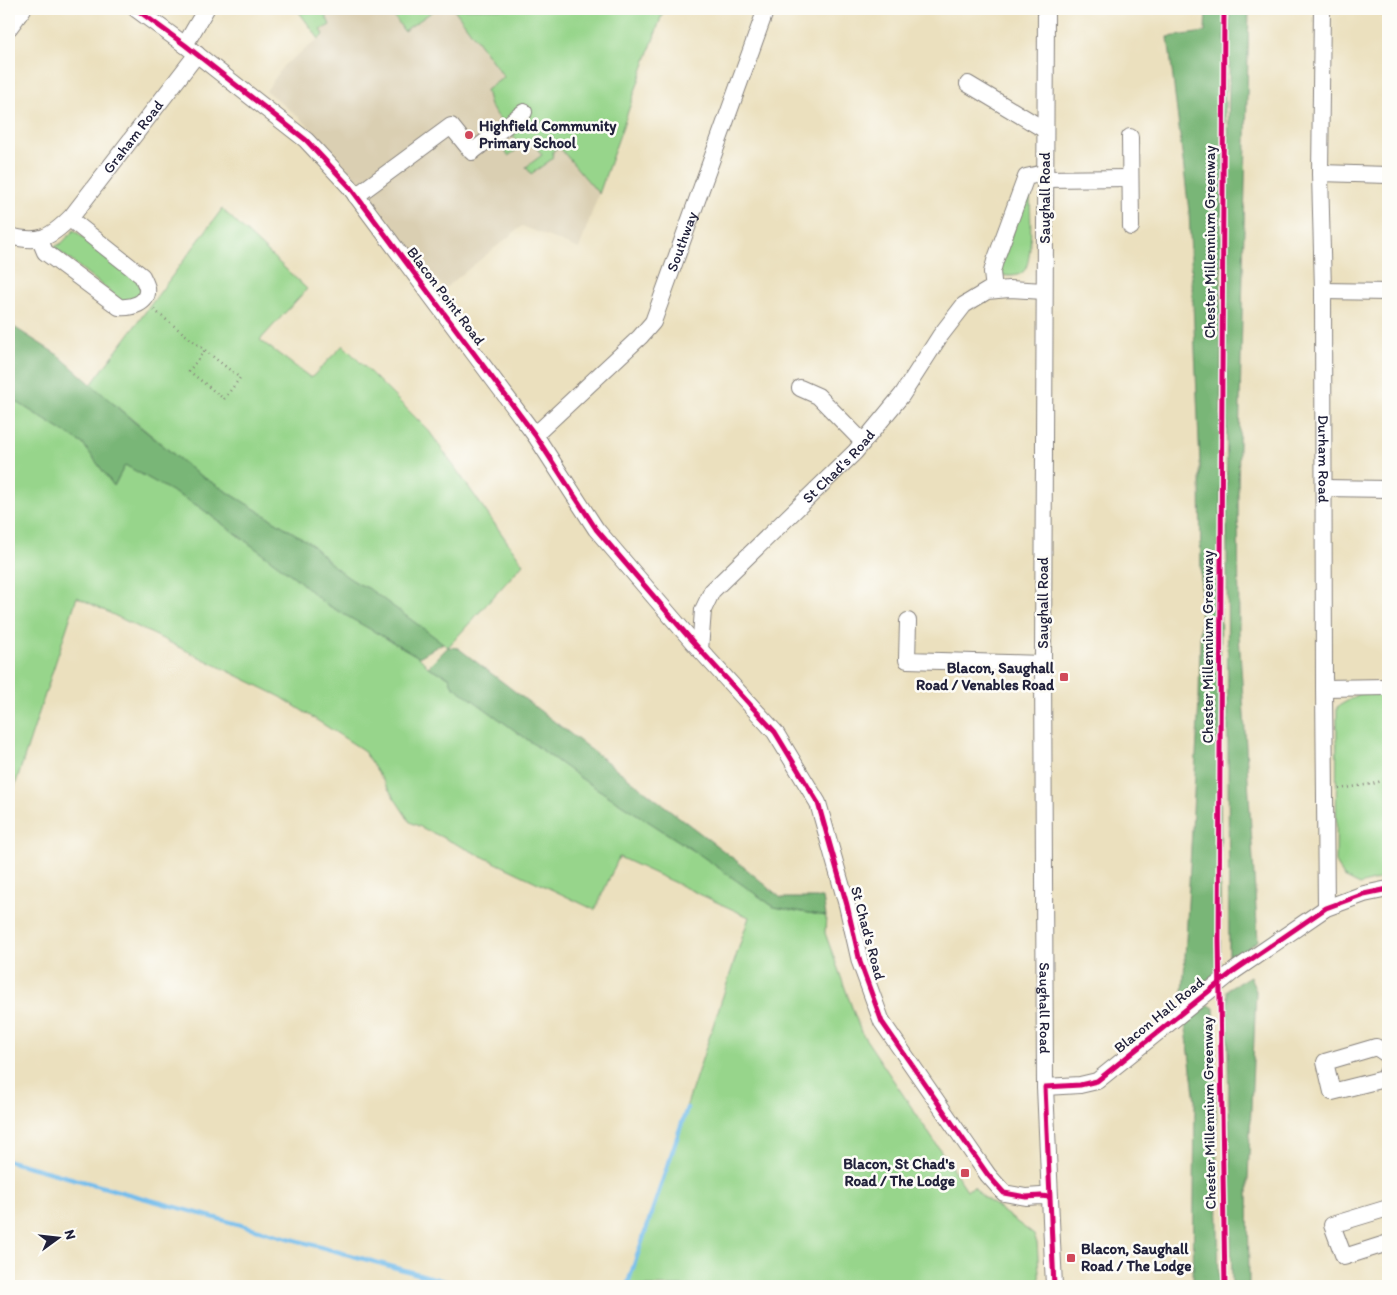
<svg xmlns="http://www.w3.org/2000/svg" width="1397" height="1295" font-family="Itim,sans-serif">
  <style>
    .built { fill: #dacfb2 }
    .green { fill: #97d58b; stroke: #5c7c63 }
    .forest { fill: #79b677; stroke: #4e6c59 }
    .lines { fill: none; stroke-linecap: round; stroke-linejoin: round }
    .stream { stroke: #74bdec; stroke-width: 4.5 }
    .minor-casing { stroke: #86817c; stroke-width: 18 }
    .path { stroke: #86817c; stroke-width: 2.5; stroke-dasharray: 1 4; stroke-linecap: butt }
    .minor { stroke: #fff; stroke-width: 16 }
    .cycleway-casing { stroke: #fdfcf7; stroke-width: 8 }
    .cycleway { stroke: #d6006c; stroke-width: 5 }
    .poi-dot { fill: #d1495b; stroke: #fdfcf7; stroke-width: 2 }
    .labels { text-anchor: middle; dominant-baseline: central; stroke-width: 5; stroke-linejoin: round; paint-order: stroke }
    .poi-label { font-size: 15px; font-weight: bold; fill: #22223b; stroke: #fdfcf7; text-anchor: start }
    .street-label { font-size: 15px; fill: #22223b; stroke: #fdfcf7 }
  </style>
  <rect width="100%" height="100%" fill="#fdfcf7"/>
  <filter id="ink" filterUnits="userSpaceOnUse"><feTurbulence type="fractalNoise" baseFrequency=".02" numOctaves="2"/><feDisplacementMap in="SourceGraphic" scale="10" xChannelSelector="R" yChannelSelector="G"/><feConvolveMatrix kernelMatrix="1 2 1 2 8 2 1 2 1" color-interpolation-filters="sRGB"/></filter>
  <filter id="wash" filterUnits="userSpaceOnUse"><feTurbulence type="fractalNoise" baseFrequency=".0096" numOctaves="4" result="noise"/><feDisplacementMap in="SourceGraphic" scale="20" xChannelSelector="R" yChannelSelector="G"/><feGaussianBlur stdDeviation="1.12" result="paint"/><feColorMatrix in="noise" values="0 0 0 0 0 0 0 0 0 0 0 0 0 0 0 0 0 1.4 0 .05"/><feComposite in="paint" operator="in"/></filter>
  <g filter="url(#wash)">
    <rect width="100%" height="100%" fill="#ebe0be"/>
    <path class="built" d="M301,9H664L579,249L522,226L444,289L334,151L301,119L266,91L284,65L319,39L299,12Z"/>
    <path class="green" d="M301,9H333L325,14L330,25L321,30L324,34L319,39L299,12Z
      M389,9H436L404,31Z
      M454,9H664L599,194L559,147L553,151L552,159L531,174L526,167L542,155L531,140L508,156L504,149L516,140L490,106L486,90L504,77Z
      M1027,192H1030C1030,207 1034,263 1023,272C1016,278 1005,276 997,274Z
      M222,209L307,289L260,340L311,378L343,345L429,431L523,564L448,647L368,588C346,580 327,560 310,543L195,472L91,385Z
      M74,230L138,281L141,293L137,298L123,302L54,247L62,243Z
      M9,397L83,444L114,486L125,465L198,506L297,579L324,603L419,657L428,667L449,677L452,685L582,779L699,854L774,907L826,916L825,933L861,1032L967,1190L974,1187L981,1195L1034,1235L1037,1243L1040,1286H627L749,917L619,857L595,910L410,822L363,750L281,697L77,597L9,804Z
      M1388,692V876L1360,885L1344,877L1336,864L1337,707L1361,693Z"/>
    <path class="forest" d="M1206,9H1225V159L1222,199L1221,297L1220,972L1183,994L1199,701L1201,586L1200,465L1189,211L1168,37L1205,32Z
      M1230,9H1249L1238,491L1239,634L1258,941L1229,961L1226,311Z
      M9,324L58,355L133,421L195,472L310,543C327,560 346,580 368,588L443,643L419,657L324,603L297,579L198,506L125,465L114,486L83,444L9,397Z
      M448,647L458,648L738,862L781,898H823L826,916L774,907L699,854L582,779L452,685L449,677L428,667Z
      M1250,976L1256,991L1248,1179L1249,1286H1232L1227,990Z
      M1209,1005L1214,1008L1219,1286H1193L1195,1101L1185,1021Z"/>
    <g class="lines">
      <path class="stream" d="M9,1161L462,1286
        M627,1286L687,1108"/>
    </g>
  </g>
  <g filter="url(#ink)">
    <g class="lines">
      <g class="minor-casing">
        <g id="minor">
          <path d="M136,9L185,45L306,140L349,186L535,435L596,529L692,641L775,732L818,803L847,905L860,962L882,1022L974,1155L988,1175L1004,1193L1026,1197L1041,1196L1049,1197"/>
          <path id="s1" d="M1046,9L1043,664L1045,1087L1054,1286"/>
          <path id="s2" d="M1322,9L1320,173L1323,291L1324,688L1326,908"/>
          <path d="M9,28L23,9"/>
          <path d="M185,45L206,9"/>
          <path d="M968,84L1045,130"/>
          <path d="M1130,137L1131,227"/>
          <path d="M1320,173L1388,175"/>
          <path d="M1044,179L1130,178"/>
          <path d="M356,196L451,126L472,152L524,112"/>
          <path id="s3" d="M9,236C40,244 50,238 72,216L197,54"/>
          <path d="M40,240L45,252L119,307C131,308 149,304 147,288C146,284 144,280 142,276L70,219"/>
          <path d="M994,290L992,272L995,261L1026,177L1044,173"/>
          <path d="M1323,291L1388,292"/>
          <path d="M800,388L818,396L863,442"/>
          <path id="s4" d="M535,435L640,337L653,322L766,9"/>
          <path d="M1324,488L1388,489"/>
          <path d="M908,621L907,660L1043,664"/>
          <path id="s5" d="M700,650L703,610L712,591L855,452L902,395L940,336L964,305L987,291L1009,289L1044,291"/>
          <path d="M1324,688L1388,687"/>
          <path d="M1388,1055L1376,1047L1325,1062L1332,1092L1384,1079L1388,1071"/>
          <path d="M1045,1087L1080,1085L1097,1081L1234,971L1326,908L1364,894L1388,889"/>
          <path d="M1388,1208L1332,1225L1344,1257L1388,1243"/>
        </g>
      </g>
      <path class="path" d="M154,310L240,378L224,399L189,371L205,350
        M1339,789L1372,784L1388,779"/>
      <use href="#minor" class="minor"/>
      <g class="cycleway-casing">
        <path id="cycleway" d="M136,9L185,45L306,140L349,186L535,435L596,529L692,641L775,732L818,803L847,905L860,962L882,1022L974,1155L988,1175L1004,1193L1026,1197L1041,1196L1049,1197
          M1224,9L1219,940L1225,1286
          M1054,1286L1045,1087L1080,1085L1097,1081L1234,971L1326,908L1364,894L1388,889"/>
      </g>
      <use href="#cycleway" class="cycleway"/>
    </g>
  </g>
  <g class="poi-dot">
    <circle cx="469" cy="135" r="5"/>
    <rect x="1059" y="672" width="10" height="10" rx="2.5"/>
    <rect x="960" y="1168" width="10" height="10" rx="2.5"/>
    <rect x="1066" y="1253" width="10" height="10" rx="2.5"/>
  </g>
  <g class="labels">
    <g class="poi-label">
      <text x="479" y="126">Highfield Community<tspan x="479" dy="17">Primary School</tspan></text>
      <text x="1054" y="668" text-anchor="end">Blacon, Saughall<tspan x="1054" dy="17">Road / Venables Road</tspan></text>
      <text x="955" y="1164" text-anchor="end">Blacon, St Chad's<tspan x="955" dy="17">Road / The Lodge</tspan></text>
      <text x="1081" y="1249">Blacon, Saughall<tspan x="1081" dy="17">Road / The Lodge</tspan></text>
    </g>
    <g class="street-label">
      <text stroke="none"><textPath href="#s3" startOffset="171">Graham Road</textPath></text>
      <text transform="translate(1045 198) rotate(-90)">Saughall Road</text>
      <text stroke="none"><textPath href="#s4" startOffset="249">Southway</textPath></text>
      <text transform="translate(1210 242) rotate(-90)">Chester Millennium Greenway</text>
      <text transform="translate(446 296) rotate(53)">Blacon Point Road</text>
      <text stroke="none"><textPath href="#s2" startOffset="450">Durham Road</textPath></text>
      <text stroke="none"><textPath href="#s5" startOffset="239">St Chad's Road</textPath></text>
      <text transform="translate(1043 603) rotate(-90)">Saughall Road</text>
      <text transform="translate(1208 647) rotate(-90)">Chester Millennium Greenway</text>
      <text transform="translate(868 933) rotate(75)">St Chad's Road</text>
      <text stroke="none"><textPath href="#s1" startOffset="999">Saughall Road</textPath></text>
      <text transform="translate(1159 1015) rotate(-39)">Blacon Hall Road</text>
      <text transform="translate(1209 1113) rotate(-91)">Chester Millennium Greenway</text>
    </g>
  </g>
  <rect width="1397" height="1295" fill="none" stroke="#fdfcf7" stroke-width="30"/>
  <g transform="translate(58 1238) rotate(75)" stroke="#fdfcf7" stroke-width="4" paint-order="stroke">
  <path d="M0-4L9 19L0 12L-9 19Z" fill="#22223b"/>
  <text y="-8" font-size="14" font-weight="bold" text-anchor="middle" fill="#22223b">N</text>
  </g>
</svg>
